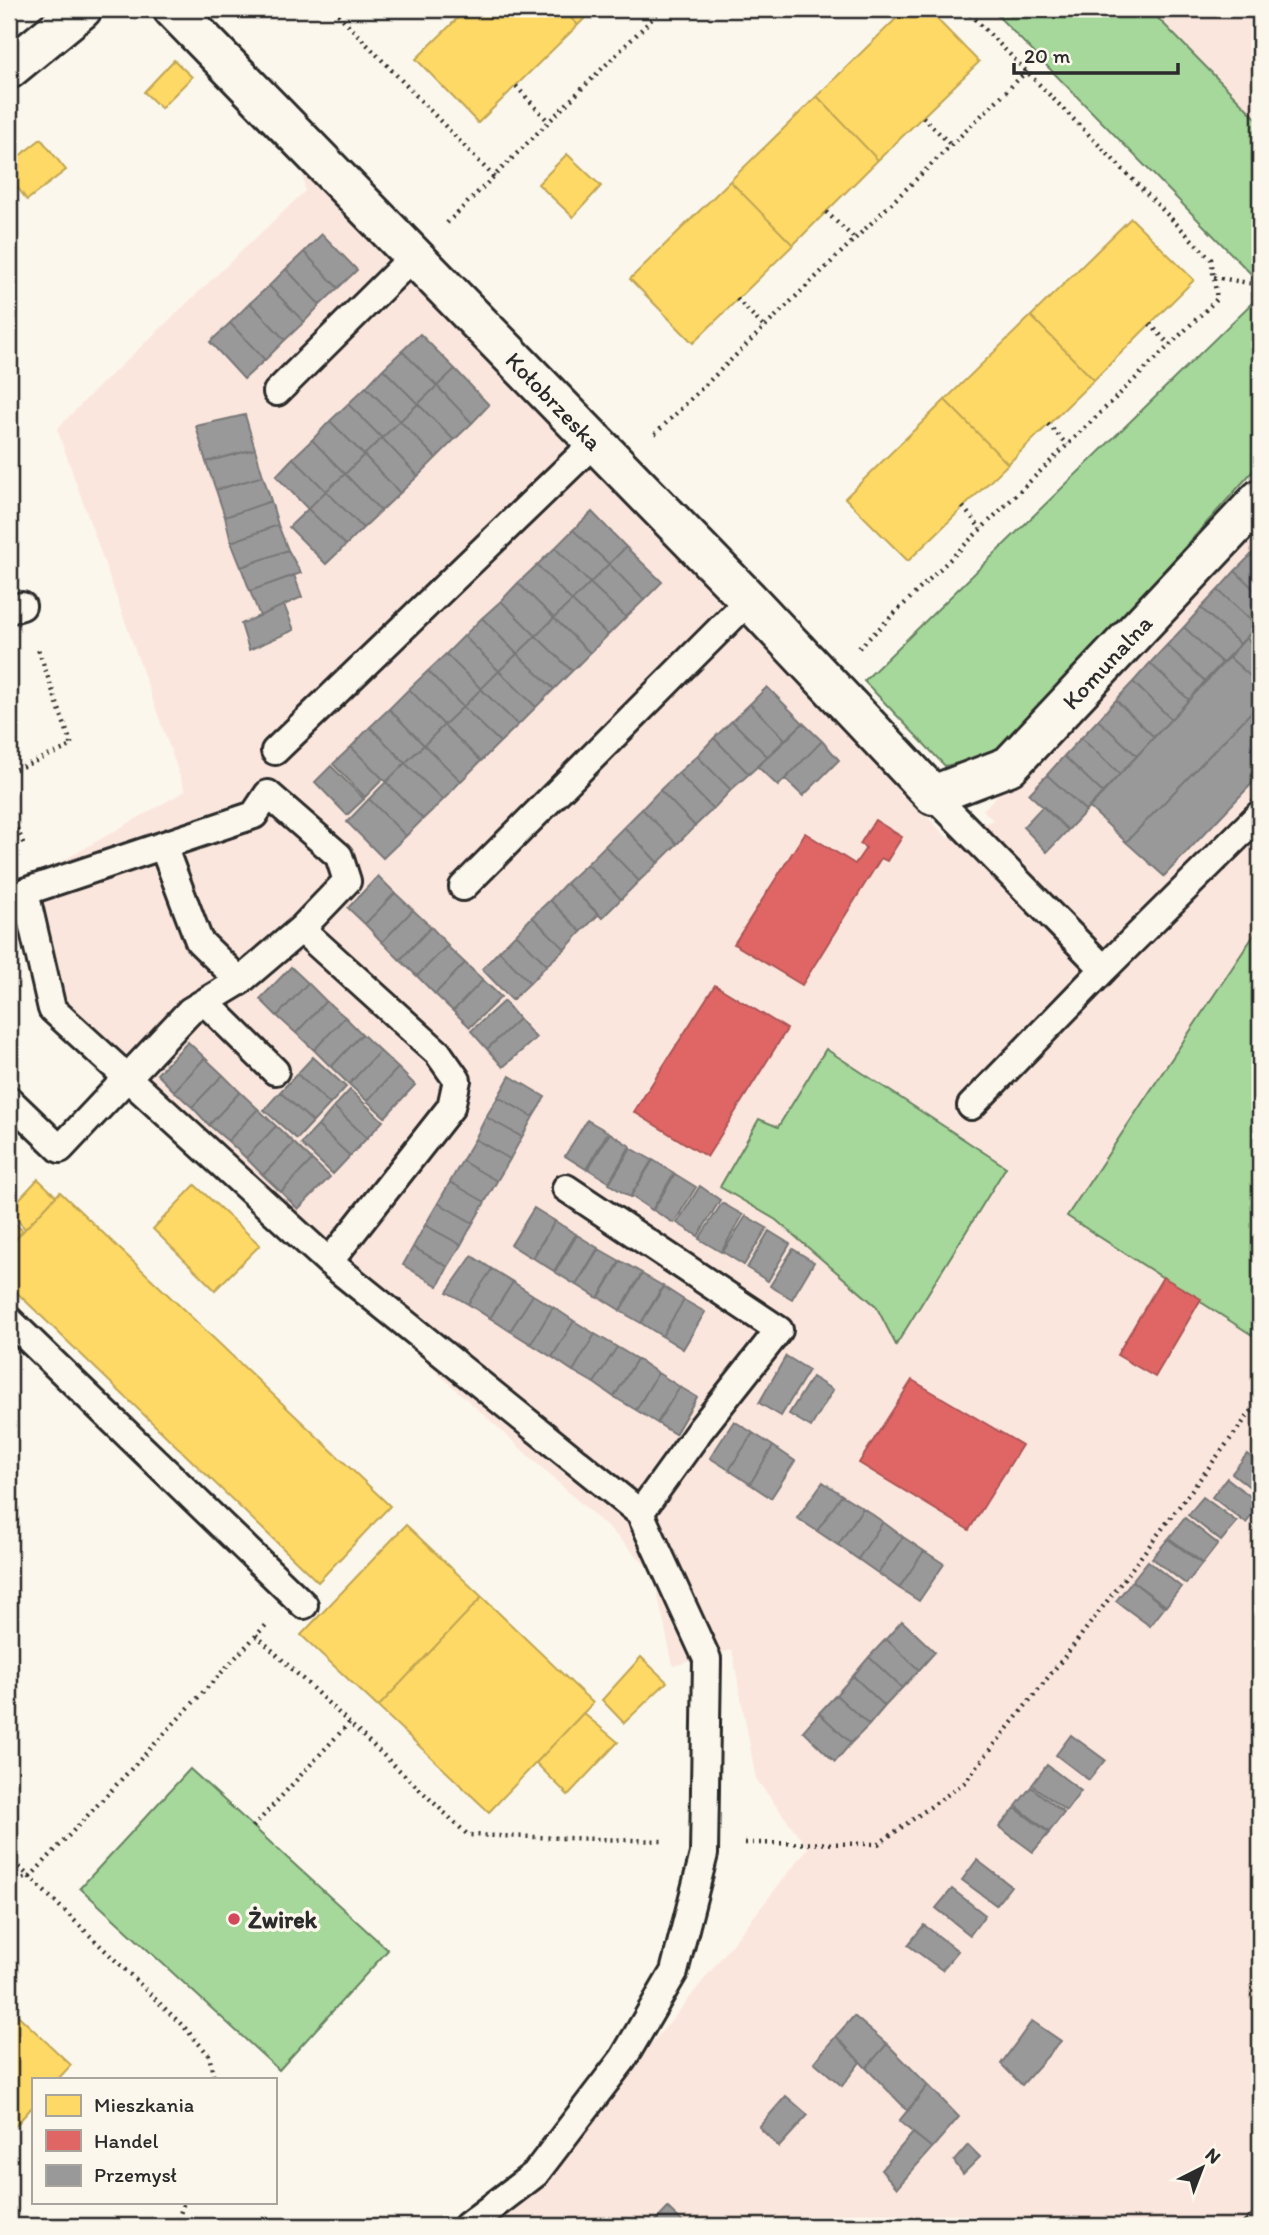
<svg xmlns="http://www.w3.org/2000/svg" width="1269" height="2235" font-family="Itim,sans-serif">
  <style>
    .built { fill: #fbe6dd }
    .green { fill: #a5d89a; stroke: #688262; stroke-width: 2 }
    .homes { fill: #ffd966; stroke: #bfa554; stroke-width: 2 }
    .shops { fill: #e06666; stroke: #aa5454; stroke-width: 2 }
    .industry { fill: #999; stroke: #787878; stroke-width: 2 }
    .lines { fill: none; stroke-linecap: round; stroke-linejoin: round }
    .service-casing { stroke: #2b2b2b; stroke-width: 32 }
    .minor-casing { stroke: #2b2b2b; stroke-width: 44 }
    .path { stroke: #2b2b2b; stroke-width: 4.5; stroke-dasharray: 2 5; stroke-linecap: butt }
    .service { stroke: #fbf7ec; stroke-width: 26 }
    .minor { stroke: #fbf7ec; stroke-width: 38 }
    .rail-casing { stroke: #2b2b2b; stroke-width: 8 }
    .rail { stroke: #fbf7ec; stroke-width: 5; stroke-dasharray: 16; stroke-linecap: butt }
    .poi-dot { fill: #d1495b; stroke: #fbf7ec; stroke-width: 2.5 }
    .labels { text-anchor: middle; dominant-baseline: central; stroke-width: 7; stroke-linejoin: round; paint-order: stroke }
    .street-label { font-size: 24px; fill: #2b2b2b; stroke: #fbf7ec }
    .poi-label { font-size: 24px; font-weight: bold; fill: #2b2b2b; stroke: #fbf7ec; text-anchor: start }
  </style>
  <rect width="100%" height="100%" fill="#fbf7ec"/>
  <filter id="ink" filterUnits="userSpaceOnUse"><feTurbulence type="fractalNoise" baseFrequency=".0143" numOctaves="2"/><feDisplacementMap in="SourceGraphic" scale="14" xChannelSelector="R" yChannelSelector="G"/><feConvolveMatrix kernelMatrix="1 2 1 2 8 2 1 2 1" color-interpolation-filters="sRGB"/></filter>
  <g filter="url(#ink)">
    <path class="built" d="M1149,9H1260V122Z
      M302,169L948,838L993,820L983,810L1260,517V926L1067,1216L1260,1319V2226H454L535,2174L672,2020L808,1848L756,1779L732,1650L673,1666L653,1573L618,1537L47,1018L15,888L185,791L57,429L87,398L305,191Z"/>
    <path class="green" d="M991,9H1149L1260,122V283Z
      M1260,295V463L1001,753L945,766L864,681Z
      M1260,926V1323L1252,1335L1067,1216Z
      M826,1049L1006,1167L896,1345L876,1306L776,1220L720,1187L759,1119L778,1127Z
      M190,1769L388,1950L279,2070L80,1888Z"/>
    <path class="homes" d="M467,9H562L578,25L478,123L416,59Z
      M562,9H594L578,25Z
      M906,9H927L979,62L878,160L817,96Z
      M174,60L192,77L161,108L144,92Z
      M817,96L878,160L793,245L730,181Z
      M41,139L66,170L27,200L9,176V164Z
      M567,154L601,186L573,217L538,184Z
      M730,181L793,245L693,343L630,279Z
      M1131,218L1194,280L1094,380L1031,316Z
      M1031,316L1094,380L1008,464L945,400Z
      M945,400L1008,464L908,561L845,498Z
      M38,1179L56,1196L25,1229L9,1210Z
      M195,1185L260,1245L215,1290L153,1229Z
      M60,1192L390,1506L318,1582L9,1285V1246Z
      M9,1218L23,1231L9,1246Z
      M406,1525L482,1597L378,1707L301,1635Z
      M482,1597L593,1703L489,1812L378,1707Z
      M641,1657L667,1682L624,1723L602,1700Z
      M583,1713L618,1742L568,1795L536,1763Z
      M9,2007L71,2065L58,2079H33V2106L9,2133Z"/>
    <path class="shops" d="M875,820L902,837L887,861L881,858L802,985L734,944L805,833L855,864L866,848L860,844Z
      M715,985L787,1029L707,1157L634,1112Z
      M1163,1277L1201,1299L1155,1377L1117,1355Z
      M912,1380L1022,1445L969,1530L859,1463Z"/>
    <path class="industry" d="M322,234L357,270L338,288L304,252Z
      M304,252L338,288L320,305L286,269Z
      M286,269L320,305L304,322L269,286Z
      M269,286L304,322L285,340L250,303Z
      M250,303L285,340L265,360L230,323Z
      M230,323L265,360L244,379L210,342Z
      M420,334L455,369L437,386L402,351Z
      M402,351L437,386L418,404L383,369Z
      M383,369L418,404L400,421L366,387Z
      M455,369L489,405L472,423L437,386Z
      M437,386L472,423L454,440L418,404Z
      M366,387L400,421L382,438L348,404Z
      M348,404L382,438L364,455L330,421Z
      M418,404L454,440L436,458L400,421Z
      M245,415L255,449L206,462L196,426Z
      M330,421L364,455L345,474L312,440Z
      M400,421L436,458L418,476L382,438Z
      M382,438L418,476L400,493L364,455Z
      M312,440L345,474L326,491L293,458Z
      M255,449L263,476L216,490L206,462Z
      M364,455L400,493L381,511L345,474Z
      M293,458L326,491L308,509L276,476Z
      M345,474L381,511L363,528L326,491Z
      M263,476L271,501L225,517L216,490Z
      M326,491L363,528L346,545L308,509Z
      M271,501L278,525L231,542L225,517Z
      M308,509L346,545L326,564L289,527Z
      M592,512L626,547L609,564L573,530Z
      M278,525L288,550L241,567L231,542Z
      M573,530L609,564L590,583L555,548Z
      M626,547L662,582L644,600L609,564Z
      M555,548L590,583L572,601L537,565Z
      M288,550L301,573L250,591L241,567Z
      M1253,553L1260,560V595L1235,571Z
      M609,564L644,600L626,617L590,583Z
      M537,565L572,601L554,618L518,583Z
      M1235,571L1260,595V622L1257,626L1218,590Z
      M294,575L302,597L260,616L250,591Z
      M518,583L554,618L536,636L501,601Z
      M590,583L626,617L608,635L572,601Z
      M1218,590L1257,626L1240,644L1201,608Z
      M501,601L536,636L517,654L482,618Z
      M572,601L608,635L590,653L554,618Z
      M284,605L294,630L249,650L241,624Z
      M1201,608L1240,644L1222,663L1184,627Z
      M482,618L517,654L499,671L464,636Z
      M554,618L590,653L572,671L536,636Z
      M1260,622V651L1246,638Z
      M1184,627L1222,663L1205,681L1167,645Z
      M464,636L499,671L481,689L446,654Z
      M536,636L572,671L554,689L517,654Z
      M1246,638L1260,651V685L1229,657Z
      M1167,645L1205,681L1189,700L1150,663Z
      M446,654L481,689L463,707L428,671Z
      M517,654L554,689L536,707L499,671Z
      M1229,657L1260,685V703L1126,842L1089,807Z
      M1150,663L1189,700L1171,719L1133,682Z
      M428,671L463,707L444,725L409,689Z
      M499,671L536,707L518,725L481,689Z
      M1133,682L1171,719L1154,737L1116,700Z
      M767,687L803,723L786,740L750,704Z
      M409,689L444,725L424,745L389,709Z
      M481,689L518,725L500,742L463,707Z
      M1116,700L1154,737L1137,756L1098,720Z
      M1260,703V775L1164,876L1126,842Z
      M750,704L786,740L768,757L732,721Z
      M463,707L500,742L481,761L444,725Z
      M389,709L424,745L405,763L370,727Z
      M1098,720L1137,756L1120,774L1081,738Z
      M732,721L768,757L749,774L714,738Z
      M803,723L822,741L778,786L757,766Z
      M444,725L481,761L461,781L424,745Z
      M370,727L405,763L386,782L351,747Z
      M714,738L749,774L731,790L697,756Z
      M1081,738L1120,774L1103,793L1064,756Z
      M822,741L839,760L803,796L785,779Z
      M424,745L461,781L443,800L405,763Z
      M351,747L383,779L365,797L333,764Z
      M697,756L731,790L713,809L678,773Z
      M1064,756L1103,793L1086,811L1047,775Z
      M405,763L443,800L423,819L386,782Z
      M331,766L364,799L347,815L315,782Z
      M678,773L713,809L695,826L660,790Z
      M1047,775L1086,811L1068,830L1029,794Z
      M386,782L423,819L406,836L369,799Z
      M660,790L695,826L677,844L642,809Z
      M369,799L406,836L383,858L347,822Z
      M1043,806L1068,830L1047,852L1023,827Z
      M642,809L677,844L658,863L624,827Z
      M624,827L658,863L639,881L605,846Z
      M605,846L639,881L621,899L587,864Z
      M587,864L621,899L602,918L566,883Z
      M378,876L395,893L365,924L348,908Z
      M566,883L599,914L581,932L550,900Z
      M395,893L413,910L382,942L365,924Z
      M550,900L581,932L565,949L532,917Z
      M413,910L431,927L400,960L382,942Z
      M532,917L565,949L547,965L516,934Z
      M431,927L448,945L417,976L400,960Z
      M516,934L547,965L530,983L499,951Z
      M447,946L465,963L435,994L417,976Z
      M499,951L530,983L512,1000L482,969Z
      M465,963L483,980L453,1011L435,994Z
      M291,967L308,983L277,1016L260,999Z
      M483,980L501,997L470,1027L453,1011Z
      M308,983L326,1001L296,1033L277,1016Z
      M326,1001L345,1017L314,1050L296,1033Z
      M504,1001L519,1019L487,1049L471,1031Z
      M345,1017L362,1034L331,1067L314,1050Z
      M519,1019L536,1038L503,1067L487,1049Z
      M362,1034L380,1051L349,1084L331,1067Z
      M188,1042L205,1058L174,1091L157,1074Z
      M380,1051L398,1068L367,1101L349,1084Z
      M313,1057L346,1087L330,1104L297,1074Z
      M205,1058L223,1075L192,1107L174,1091Z
      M398,1068L415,1085L385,1117L367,1101Z
      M297,1074L330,1104L313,1122L280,1092Z
      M223,1075L240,1092L209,1125L192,1107Z
      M510,1076L545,1097L533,1117L498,1097Z
      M350,1090L383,1121L367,1138L334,1107Z
      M240,1092L258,1109L228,1141L209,1125Z
      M280,1092L313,1122L297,1139L264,1110Z
      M498,1097L533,1117L522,1137L486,1117Z
      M334,1107L367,1138L350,1156L318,1126Z
      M258,1109L276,1126L246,1158L228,1141Z
      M486,1117L522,1137L510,1159L475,1139Z
      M587,1120L608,1132L586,1169L565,1156Z
      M276,1126L294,1143L263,1175L246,1158Z
      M318,1126L350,1156L333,1174L301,1144Z
      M610,1133L630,1146L609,1182L588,1169Z
      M475,1139L510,1159L497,1181L462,1161Z
      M294,1143L312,1160L281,1192L263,1175Z
      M631,1148L652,1160L630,1197L609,1184Z
      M312,1160L330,1177L298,1209L281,1192Z
      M653,1160L674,1173L652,1210L631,1196Z
      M462,1161L497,1181L485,1202L450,1182Z
      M675,1174L696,1187L674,1223L653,1210Z
      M450,1182L485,1202L473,1223L438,1203Z
      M700,1186L720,1200L698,1236L677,1223Z
      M438,1203L473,1223L461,1245L425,1225Z
      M722,1203L743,1215L721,1252L699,1239Z
      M534,1208L555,1221L532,1258L511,1245Z
      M746,1216L767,1228L744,1265L723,1252Z
      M555,1221L576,1234L554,1271L533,1258Z
      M425,1225L461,1245L448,1267L413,1247Z
      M769,1231L790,1244L768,1281L747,1268Z
      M577,1235L598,1248L576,1285L555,1272Z
      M413,1247L448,1267L438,1286L403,1265Z
      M599,1249L620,1261L598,1298L577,1285Z
      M793,1249L814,1262L792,1299L770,1286Z
      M472,1256L492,1269L468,1304L447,1292Z
      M621,1261L642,1273L620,1310L599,1297Z
      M492,1269L513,1282L490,1318L468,1304Z
      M642,1274L663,1286L641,1323L620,1311Z
      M513,1282L533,1295L510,1331L490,1318Z
      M664,1287L684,1300L662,1336L641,1323Z
      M533,1295L553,1307L531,1344L510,1331Z
      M684,1300L705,1312L683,1349L662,1336Z
      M553,1307L574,1321L552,1357L531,1344Z
      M574,1321L595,1334L573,1371L552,1357Z
      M595,1334L617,1347L594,1383L573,1371Z
      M617,1347L637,1359L614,1397L594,1383Z
      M786,1356L809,1370L781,1416L759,1403Z
      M637,1359L658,1373L636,1410L614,1397Z
      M658,1373L680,1387L657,1423L636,1410Z
      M812,1377L833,1390L811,1427L789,1414Z
      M680,1387L697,1397L675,1434L657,1423Z
      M734,1421L753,1433L729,1470L710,1458Z
      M753,1433L773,1446L750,1484L729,1470Z
      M773,1446L795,1461L771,1498L750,1484Z
      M1247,1454L1260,1464V1495L1232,1473Z
      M1227,1478L1260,1504L1246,1523L1212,1497Z
      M823,1482L842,1495L817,1531L797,1518Z
      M842,1495L863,1508L838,1545L817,1531Z
      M1203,1497L1237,1522L1221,1541L1188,1515Z
      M863,1508L883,1522L858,1559L838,1545Z
      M1185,1518L1218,1544L1203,1563L1169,1538Z
      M883,1522L903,1537L878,1573L858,1559Z
      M903,1537L924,1551L899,1588L878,1573Z
      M1168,1539L1202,1564L1186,1584L1152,1558Z
      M924,1551L944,1564L919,1601L899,1588Z
      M1148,1561L1181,1587L1166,1606L1132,1581Z
      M1132,1581L1165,1607L1150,1626L1116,1601Z
      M902,1621L935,1652L919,1670L886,1639Z
      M886,1639L919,1670L902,1688L869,1657Z
      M869,1657L902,1688L885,1706L853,1676Z
      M853,1676L885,1706L869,1725L836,1695Z
      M836,1695L869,1725L851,1743L819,1713Z
      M819,1713L851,1743L835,1762L803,1731Z
      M1071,1735L1105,1760L1089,1780L1056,1755Z
      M1047,1765L1081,1791L1066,1811L1032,1785Z
      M1031,1787L1064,1813L1049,1832L1016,1806Z
      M1015,1808L1049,1833L1033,1852L999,1827Z
      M977,1860L1011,1886L996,1905L962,1880Z
      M952,1889L985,1915L970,1935L936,1908Z
      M924,1925L958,1951L942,1970L908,1945Z
      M854,2016L887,2044L866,2068L836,2036Z
      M1032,2021L1061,2041L1022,2085L1001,2064Z
      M836,2036L860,2062L842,2086L814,2062Z
      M887,2044L928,2085L908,2111L866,2068Z
      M928,2085L959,2117L932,2148L899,2121Z
      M786,2096L808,2115L779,2147L759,2127Z
      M913,2133L932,2148L897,2188L881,2170Z
      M968,2145L980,2157L963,2174L954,2161Z
      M668,2208L687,2226H651Z"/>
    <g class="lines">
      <g class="service-casing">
        <path id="service" d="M277,392L414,256
          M9,610L22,606
          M275,751L595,442
          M933,795L1104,969L1260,814
          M163,846L199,941L240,981
          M463,887L749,600
          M25,892L52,1009L329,1262L640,1513L707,1659L704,1854L674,1972L623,2059L535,2174L467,2226
          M301,929L438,1053L457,1080L451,1107L329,1262
          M205,1002L275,1071
          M9,1100L60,1149L190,1011L240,981L301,929L347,881L339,856L268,794L254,815L9,897
          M971,1106L1104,969
          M566,1188L779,1330L700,1430L640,1513
          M9,1320L304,1605"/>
      </g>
      <g class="minor-casing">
        <path id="minor" d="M173,9L749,600L933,795L1009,766L1260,499
          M9,69L82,9"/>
      </g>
      <path class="path" d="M333,9L494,177
        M1260,60V63
        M516,86L549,122
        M923,117L951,145
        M826,212L855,239
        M447,223L662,9
        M1214,277L1260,285
        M737,299L764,327
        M1150,324L1170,345
        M1048,424L1067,445
        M655,434L1027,71
        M963,507L981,529
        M859,648L1217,299L1211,259L965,9
        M9,772L72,746L37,646
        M9,809L25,847
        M256,1635L468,1835L663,1841
        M253,1827L349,1723
        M745,1843L878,1844L964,1783L1073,1646L1260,1400
        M9,1857L185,2028L209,2055L214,2079
        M9,1881L30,1877L266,1625
        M176,2226L184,2202"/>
      <use href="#service" class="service"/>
      <use href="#minor" class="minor"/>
      <g class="rail-casing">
        <path id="rail" d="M1244,2226L1260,2211"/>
      </g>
      <use href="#rail" class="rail"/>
    </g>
  </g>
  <circle class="poi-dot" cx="234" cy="1919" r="7"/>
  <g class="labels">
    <g class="street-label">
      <text transform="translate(554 401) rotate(46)">Kołobrzeska</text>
      <text transform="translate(1107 662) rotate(-47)">Komunalna</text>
    </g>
    <g class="poi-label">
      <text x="248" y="1919">Żwirek</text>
    </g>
  </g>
  <rect width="1269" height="2235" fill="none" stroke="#fbf7ec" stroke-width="35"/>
  <rect x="18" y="18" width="1234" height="2200" fill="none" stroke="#2b2b2b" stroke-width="2.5" filter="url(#ink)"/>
  <rect x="32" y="2078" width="245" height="126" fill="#fbf7ec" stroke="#a8a59f" stroke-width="2"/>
  <rect x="46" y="2095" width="35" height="21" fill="#ffd966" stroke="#a8a59f" stroke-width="2"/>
  <text x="94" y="2112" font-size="21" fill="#2b2b2b">Mieszkania</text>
  <rect x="46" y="2130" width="35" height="21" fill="#e06666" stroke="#a8a59f" stroke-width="2"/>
  <text x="94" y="2148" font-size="21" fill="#2b2b2b">Handel</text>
  <rect x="46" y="2165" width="35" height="21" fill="#999999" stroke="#a8a59f" stroke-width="2"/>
  <text x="94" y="2182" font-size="21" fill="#2b2b2b">Przemysł</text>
  <g transform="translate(1202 2168) rotate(42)" stroke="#fbf7ec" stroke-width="5" paint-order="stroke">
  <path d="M0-5L12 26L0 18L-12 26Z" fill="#2b2b2b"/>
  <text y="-10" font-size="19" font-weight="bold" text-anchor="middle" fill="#2b2b2b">N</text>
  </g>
  <path d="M1014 63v10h164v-10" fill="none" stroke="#2b2b2b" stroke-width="3.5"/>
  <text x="1024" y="63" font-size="21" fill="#2b2b2b" stroke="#fbf7ec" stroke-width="5" paint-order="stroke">20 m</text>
</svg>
